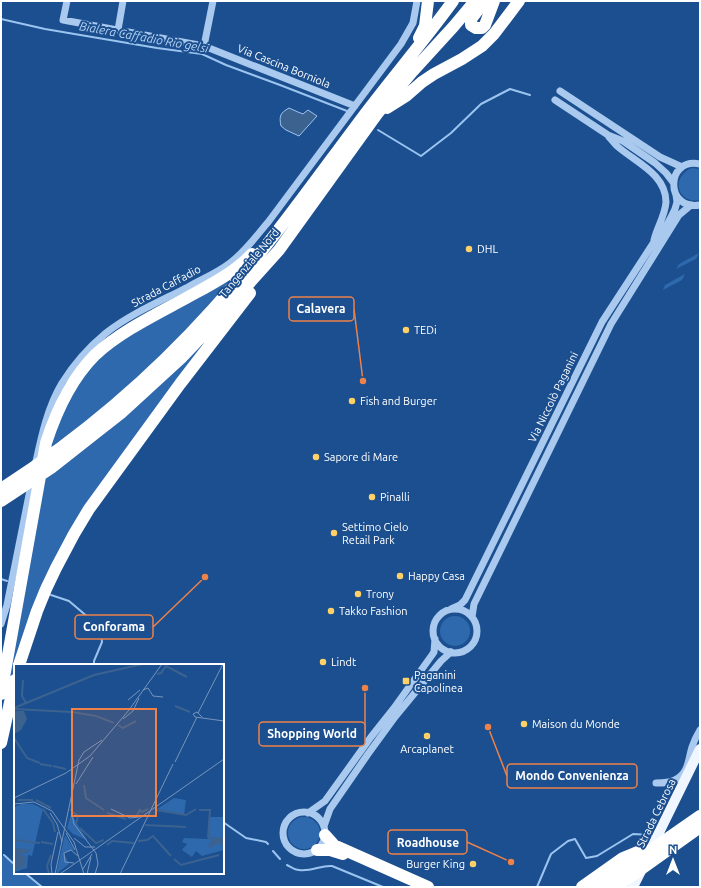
<svg xmlns="http://www.w3.org/2000/svg" width="701" height="888" font-family="Ubuntu,sans-serif">
  <style>
    .green { fill: #2e69ad }
    .water { fill: #3c6290; stroke: #9cc4f0 }
    .lines { fill: none; stroke-linecap: round; stroke-linejoin: round }
    .stream { stroke: #9cc4f0; stroke-width: 2 }
    .minor { stroke: #a9c9ee; stroke-width: 7 }
    .major { stroke: #f0f6ff; stroke-width: 10 }
    .highway { stroke: #fff; stroke-width: 12 }
    .poi-dot { fill: #ffd166; stroke: #1b4f8f; stroke-width: 1.5 }
    .labels { text-anchor: middle; dominant-baseline: central; stroke-width: 4; stroke-linejoin: round; paint-order: stroke }
    .street-label { font-size: 11px; fill: #fff; stroke: #1b4f8f }
    .poi-label { font-size: 11px; fill: #fff; stroke: #1b4f8f; text-anchor: start }
    .water-label { font-size: 12px; font-style: italic; fill: #b5d3f5; stroke: #1b4f8f }
    .inset-river { fill: none; stroke: #3c6290; stroke-width: 2 }
    .inset-road { fill: none; stroke: #7695bc; stroke-width: 1 }
    .view { fill: #ee8249; fill-opacity: 0.15; stroke: #ee8249; stroke-width: 2 }
    .inset-edge { fill: none; stroke: #fff; stroke-width: 2 }
    .leader { fill: none; stroke: #ee8249; stroke-width: 1.5 }
    .callout-dot { fill: #ee8249; stroke: #1b4f8f; stroke-width: 1.5 }
    .callout { fill: #1b4f8f; stroke: #ee8249; stroke-width: 1.5 }
    .callout-label { font-size: 12px; text-anchor: middle; font-weight: bold; fill: #fff }
  </style>
  <rect width="100%" height="100%" fill="#1b4f8f"/>
  <path class="green" d="M692,168L700,169V200C677,204 670,177 692,168Z
    M699,253L696,259L676,269L679,264Z
    M685,274L682,280L663,290L665,285Z
    M231,279C178,341 119,400 51,447L54,432L77,382L114,343Z
    M199,346L201,347L95,494L18,656L1,716L45,479L102,436L171,375Z
    M440 631a15 15 0 1 1 30 0a15 15 0 1 1-30 0Z
    M288 833a16 16 0 1 1 32 0a16 16 0 1 1-32 0Z
    M1,855L15,865V873H24L41,887H1Z"/>
  <path class="water" d="M289,108L298,112L303,114L308,110L317,116L299,136L286,130L281,126C279,116 280,113 289,108Z"/>
  <g class="lines">
    <path class="stream" d="M1,19L45,29L157,48L202,54L226,65L280,85L347,111
      M378,130L421,156L451,133L481,104L510,89L530,95
      M1,579L7,581
      M51,595L69,601L89,618L96,627
      M94,665V661L102,642L101,634
      M223,822L246,838L266,842L268,844
      M273,851L280,859
      M4,855L15,865
      M287,865C291,867 295,870 299,870C311,872 321,865 332,866L383,887
      M25,873L42,887
      M537,887L551,854L568,841L575,839L586,858L597,856L633,834L651,835"/>
    <path class="minor" d="M67,1L63,20L204,46L355,106
      M118,30L123,1
      M204,46L213,1
      M560,91L660,157L682,167
      M555,100L608,135L623,141L655,163L666,173L673,182
      M609,137C612,140 614,143 617,146C635,162 666,174 666,202C665,216 657,227 654,240
      M700,164C665,157 665,211 700,205
      M35,466C41,438 47,408 62,383C74,364 89,347 106,333C130,314 161,301 188,287C202,279 217,273 230,263C246,251 257,235 269,221L401,44L413,23L417,1
      M451,609L460,605L465,600L602,322L654,242L664,230L670,219L675,209L677,202L676,195
      M433 631a22 22 0 1 1 44 0a22 22 0 1 1-44 0Z
      M472,617L474,604L611,324L679,215L691,205
      M1,624L7,605L32,480
      M656,783C663,783 669,783 675,780C689,773 688,760 692,747C694,741 697,735 700,730
      M283 833a21 21 0 1 1 42 0a21 21 0 1 1-42 0Z
      M308,813L325,801L371,737L394,708L432,655L434,652L435,639
      M324,826L330,809L368,754L395,717L441,661L451,652"/>
    <path class="major" d="M650,851L700,749
      M633,887L643,867"/>
    <path class="highway" d="M485,1L471,19V25L476,28H482L485,25L494,1
      M419,38L425,26L428,1
      M387,108L406,96L422,82L434,74L462,59L482,46L494,34L519,1
      M1,489C79,439 151,378 213,309C267,249 314,182 362,118C392,78 424,41 453,1
      M1,501L51,468L121,413L181,358L201,337L279,250L377,114L412,72L454,26L475,1
      M19,665L37,611L46,589L56,568L74,534L89,509L180,384L250,293
      M1,694L46,443C56,412 72,378 95,355C121,331 157,314 188,297C210,285 234,273 252,254
      M1,743L15,680
      M325,835L334,845L338,847L428,887
      M317,850H330L343,854
      M582,887L623,858L640,851
      M598,887L700,816
      M616,887L700,827"/>
  </g>
  <g class="poi-dot">
    <circle cx="469" cy="249" r="4"/>
    <circle cx="406" cy="330" r="4"/>
    <circle cx="352" cy="401" r="4"/>
    <circle cx="316" cy="457" r="4"/>
    <circle cx="372" cy="497" r="4"/>
    <circle cx="334" cy="533" r="4"/>
    <circle cx="400" cy="576" r="4"/>
    <circle cx="358" cy="594" r="4"/>
    <circle cx="331" cy="611" r="4"/>
    <circle cx="323" cy="662" r="4"/>
    <rect x="402" y="677" width="8" height="8" rx="2"/>
    <circle cx="524" cy="724" r="4"/>
    <circle cx="427" cy="736" r="4"/>
    <circle cx="473" cy="864" r="4"/>
  </g>
  <g class="labels">
    <g class="street-label">
      <text transform="translate(284 66) rotate(22)">Via Cascina Borniola</text>
      <text transform="translate(249 263) rotate(-50)">Tangenziale Nord</text>
      <text transform="translate(166 286) rotate(-28)">Strada Caffadio</text>
      <text transform="translate(553 397) rotate(-64)">Via Niccolò Paganini</text>
      <text transform="translate(656 813) rotate(-64)">Strada Cebrosa</text>
    </g>
    <g class="poi-label">
      <text x="477" y="249">DHL</text>
      <text x="414" y="330">TEDi</text>
      <text x="360" y="401">Fish and Burger</text>
      <text x="324" y="457">Sapore di Mare</text>
      <text x="380" y="497">Pinalli</text>
      <text x="342" y="527">Settimo Cielo<tspan x="342" dy="13">Retail Park</tspan></text>
      <text x="408" y="576">Happy Casa</text>
      <text x="366" y="594">Trony</text>
      <text x="339" y="611">Takko Fashion</text>
      <text x="331" y="662">Lindt</text>
      <text x="414" y="675">Paganini<tspan x="414" dy="13">Capolinea</tspan></text>
      <text x="532" y="724">Maison du Monde</text>
      <text x="427" y="749" text-anchor="middle">Arcaplanet</text>
      <text x="465" y="864" text-anchor="end">Burger King</text>
    </g>
    <g class="water-label">
      <text transform="translate(144 37) rotate(10)">Bialera Caffadio Rio gelsi</text>
    </g>
  </g>
  <g transform="translate(14 664)">
    <rect width="210" height="210" fill="#1b4f8f"/>
    <path d="M160,134L172,136L170,151L143,145ZM7,140H19L29,145L18,192L14,191L13,204L0,208V143ZM57,150L73,176L59,170L53,164ZM195,153H210V186L188,192L182,187L178,193L168,186L173,180L168,178L170,174L194,175ZM51,171L60,186L50,189L55,200L42,210Z" fill="#2e69ad"/>
    <path d="M0,47H10L13,55L7,66L0,70ZM199,173L209,174L210,181L202,180L193,185ZM0,184L14,185L16,188L3,191L0,189ZM0,190L12,192L11,203L0,206Z" fill="#3c6290"/>
    <path class="inset-river" d="M143,10L147,9L152,2L173,13M9,16L8,32L12,39M161,42L176,48M0,44L80,11L129,0M0,45L57,48M58,48L82,52L100,59M104,61L109,64L122,57M0,74L13,94L26,99M26,100L38,102M39,102L52,105M70,121L72,134L90,146M4,136H19M22,136L37,144M29,145L39,159L41,168M142,146L172,151L182,145M185,146H196L194,173L198,175M59,148L64,152L62,160M93,149L112,155M123,151L126,146L128,148L134,145M131,161L172,163M66,164L82,179L90,176M0,176L26,179M124,177L133,176L139,172L157,192M27,178L39,180M93,181L98,177L120,179M160,195L167,201L205,191M35,210L33,202L37,191"/>
    <path class="inset-road" d="M129,26L134,24L139,32L149,33M114,36L126,26M184,49L209,0M188,53L183,48L179,50L181,53L210,57M109,55L119,47L125,34M161,98L183,53M62,120L79,93M0,134L52,109L76,92L115,46L148,0M0,140L20,138L38,147L60,178L70,210M57,145L60,160L82,189L84,200L81,210M97,145L116,154L125,153M36,149L43,160L48,178M52,169L61,186M60,174L71,183H81M60,199L51,198L50,189L57,186L64,192M69,205L78,190M38,210L37,200L44,168M41,210L65,96L70,88L88,76M46,210L210,95M73,210L77,193M106,210L159,100"/>
    <path class="view" d="M58,45H142V152H58Z"/>
    <rect width="210" height="210" class="inset-edge"/>
  </g>
  <path class="leader" d="M363 381L354 309M205 577L153 627M365 688L365 734M488 727L507 776M511 862L467 842"/>
  <g class="callout-dot">
    <circle cx="363" cy="381" r="4"/>
    <circle cx="205" cy="577" r="4"/>
    <circle cx="365" cy="688" r="4"/>
    <circle cx="488" cy="727" r="4"/>
    <circle cx="511" cy="862" r="4"/>
  </g>
  <g class="callout">
    <rect x="289" y="297" width="65" height="24" rx="4"/>
    <rect x="75" y="615" width="78" height="24" rx="4"/>
    <rect x="259" y="722" width="106" height="24" rx="4"/>
    <rect x="507" y="764" width="130" height="24" rx="4"/>
    <rect x="388" y="830" width="79" height="24" rx="4"/>
  </g>
  <g class="callout-label">
    <text x="321" y="313">Calavera</text>
    <text x="114" y="631">Conforama</text>
    <text x="312" y="738">Shopping World</text>
    <text x="572" y="780">Mondo Convenienza</text>
    <text x="428" y="847">Roadhouse</text>
  </g>
  <rect width="701" height="888" fill="none" stroke="#ffffff" stroke-width="4"/>
  <g transform="translate(673 860)" stroke="#1b4f8f" stroke-width="3" paint-order="stroke">
  <path d="M0-3L7 15L0 10L-7 15Z" fill="#ffffff"/>
  <text y="-6" font-size="11" font-weight="bold" text-anchor="middle" fill="#ffffff">N</text>
  </g>
</svg>
